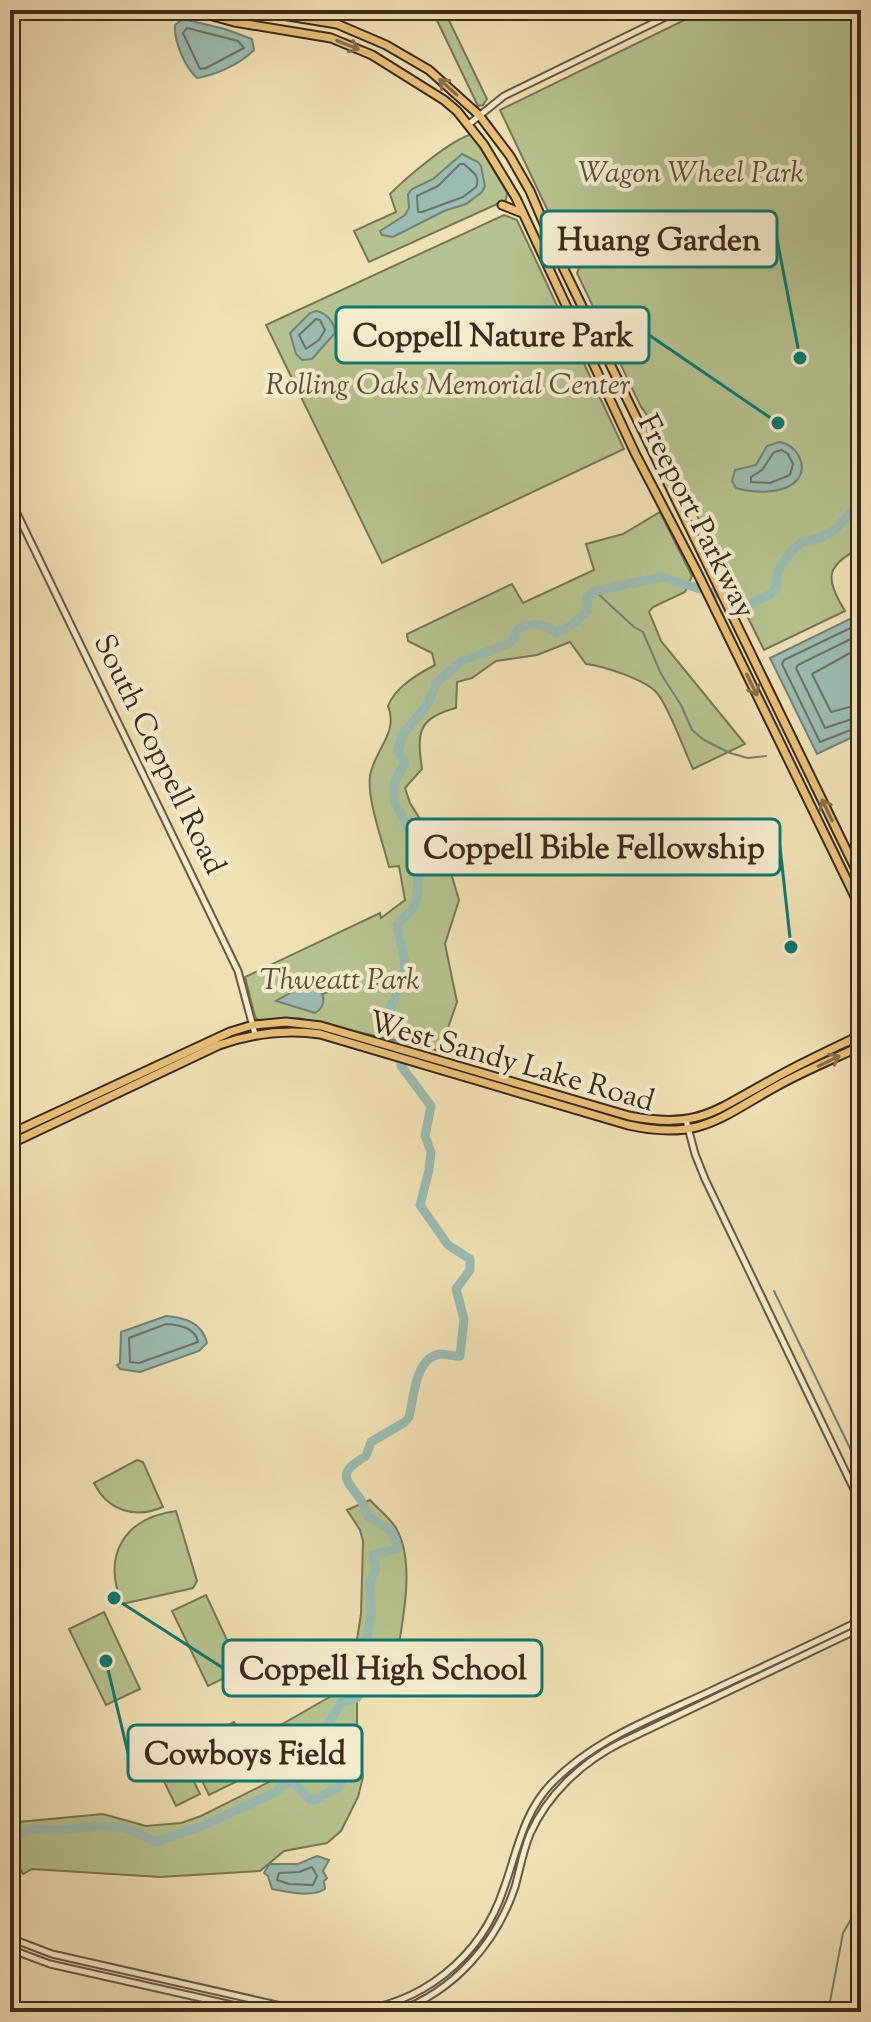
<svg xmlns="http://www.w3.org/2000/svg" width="871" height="2022" font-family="'Sorts Mill Goudy',serif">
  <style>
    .green { fill: #b6c390; stroke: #797656; stroke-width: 2 }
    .water { fill: #9bbcb2; stroke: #758276; stroke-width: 2 }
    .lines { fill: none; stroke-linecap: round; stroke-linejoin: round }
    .shore { stroke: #6c7367; stroke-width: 2 }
    .stream { stroke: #758276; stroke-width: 2 }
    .river { stroke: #9bbcb2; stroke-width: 9 }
    .minor-casing { stroke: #695842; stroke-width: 9 }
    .major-casing { stroke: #3c2a1c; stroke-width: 11 }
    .minor { stroke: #f5ecce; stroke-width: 5 }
    .major { stroke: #e8c07a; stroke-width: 7 }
    .oneway { stroke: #896e46 }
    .labels { text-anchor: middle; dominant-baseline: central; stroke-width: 8; stroke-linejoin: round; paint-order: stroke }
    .park-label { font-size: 30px; font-style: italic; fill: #5a5039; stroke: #f5ecce }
    .street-label { font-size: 30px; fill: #3c2a1c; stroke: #f5ecce }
    .leader { fill: none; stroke: #0f766e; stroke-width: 3 }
    .callout-dot { fill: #0f766e; stroke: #f5ecce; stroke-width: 3 }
    .callout { fill: #f5ecce; stroke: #0f766e; stroke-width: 3 }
    .callout-label { font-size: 32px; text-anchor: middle; font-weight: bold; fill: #3c2a1c }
  </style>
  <rect width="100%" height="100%" fill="#f0e1b4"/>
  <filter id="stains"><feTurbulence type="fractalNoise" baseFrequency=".0025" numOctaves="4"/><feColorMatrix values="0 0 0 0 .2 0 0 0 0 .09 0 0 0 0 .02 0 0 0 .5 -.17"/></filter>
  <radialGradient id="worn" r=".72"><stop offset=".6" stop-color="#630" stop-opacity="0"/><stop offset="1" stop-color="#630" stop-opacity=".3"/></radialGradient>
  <path class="green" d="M432,10H444L487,99L483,105L478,106Z
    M705,10H861V548C825,565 825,578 845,611L764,650C729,580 695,508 657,440C650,428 651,417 641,407L577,273L580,266L576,254L566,249L500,110Z
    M472,134L507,192L506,200L369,262L354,231L396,212L390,194C407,177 449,141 472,134Z
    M504,215L517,220L624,449L382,563L266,325Z
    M660,512L692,576L685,592L653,607L649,612L661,641L745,744L693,769C685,752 668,705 657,693C646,680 604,666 586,664L570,642L537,655L496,661L472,678L457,682L456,708C417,718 417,733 422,769L405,788L410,803L437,846L435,866L439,872L450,870L459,900L445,944L457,1002L440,1051L298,1018L260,1021L255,1017L245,977L380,913L381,918L405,900L399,866L389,867C383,842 367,801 370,776C374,750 399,733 388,706C395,687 418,674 435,665L432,653L408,641L407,634L512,584L523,603L594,570L586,544L623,534Z
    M137,1460L143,1462L163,1507C135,1519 108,1511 94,1483Z
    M370,1500C378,1509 390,1518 396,1528C417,1564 401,1628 395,1668L369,1687L357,1701V1747L363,1777L358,1797L341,1831L327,1843L284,1851L260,1871L160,1877L32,1869L23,1874L13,1856L10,1858V1827L18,1822L103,1814L146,1826L181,1823L201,1816L289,1772L279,1726L333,1695L351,1678L361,1614L363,1541L360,1530L347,1510Z
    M176,1511L197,1581L193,1588L122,1604C102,1555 124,1518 176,1511Z
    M206,1595L241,1670L208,1686L172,1611Z
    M104,1612L140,1689L106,1705L69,1629Z
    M234,1722L258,1771L209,1795L185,1746Z
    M176,1745L200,1794L176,1806L152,1757Z"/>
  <path class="water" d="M183,19L225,29L252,39L254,50C240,64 216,75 197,78C185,67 174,42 175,25Z
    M462,154L478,162L481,166L485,186L482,192L466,204L444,211L393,237L382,235L380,231L405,215L409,208L408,194L412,189L433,179Z
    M316,311C326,312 335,323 335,333L312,359L302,360L296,354L290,333L310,313Z
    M779,442C796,444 809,465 797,480C784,495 753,493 736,488L732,481L735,470L756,465L767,446Z
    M858,615L861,621V733L817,754L770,658Z
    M312,985C325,991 328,1005 315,1013L276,1001L292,992Z
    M166,1316C185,1318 202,1322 207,1343L199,1351L140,1372L120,1369L117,1365L120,1363L121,1332Z
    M317,1856L329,1860L323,1871L327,1878L324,1881L325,1889C311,1898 288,1892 272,1889L268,1876L264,1873L269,1864H298Z"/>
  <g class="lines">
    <path class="shore" d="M187,28L238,41L244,48L206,68L200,69L183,33Z
      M460,164H464C471,171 481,175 476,187L463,197L422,212H418L417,196L438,186Z
      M316,319L320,320L325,330L319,340L306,349L299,335Z
      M782,450L788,454L793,464L790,475L770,483L751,482V477L762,470L774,452Z
      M861,623L784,660L782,664L820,742L861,726
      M861,634L798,665L796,668L825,728L861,716
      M861,647L812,674L831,712L861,704
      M166,1324C179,1325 195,1327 198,1342L139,1363L130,1362L129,1338Z
      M312,1867L317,1876L313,1885L289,1884L277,1880L279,1873L299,1872Z"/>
    <path class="stream" d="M595,591L634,627L643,632L661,674L681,705L692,730L704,740L730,753L748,758L766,756
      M332,990L367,987L404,977
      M323,994L328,992
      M774,1291L861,1471
      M828,2012L843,1933L861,1902"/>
    <path class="river" d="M861,336L858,340L861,349
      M10,1843C14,1839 20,1833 25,1831C34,1827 48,1830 57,1830C96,1828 119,1818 155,1842L202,1826L276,1792L282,1785L293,1782L309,1799L314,1800L339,1787L347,1770L341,1760L326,1762C322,1751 327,1742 323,1732L341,1703L357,1698L367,1682L366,1645L371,1615L370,1582L376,1569L373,1555L397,1549C398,1533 382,1523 369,1518C366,1513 364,1505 361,1500C345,1478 336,1474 366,1456L371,1442L405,1422L409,1417C414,1398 415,1356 441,1354C448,1354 453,1357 460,1356L464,1319L456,1289L470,1270V1259L448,1245L420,1205L429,1170L431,1152L425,1136L431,1106L401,1066L400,1037L390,1009L404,977L405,962L397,925L413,908L417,898L418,868L432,848L431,842L420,833L409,830L394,801V784L405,762L398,751L402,735L427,705L437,682L462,661L510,643L518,629C534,623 543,622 556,633L573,624L588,610L587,597L595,591L662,577L739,601L746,606L771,594L777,585V572L792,550L803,542L819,538L835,530L850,513L861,507"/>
    <g class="minor-casing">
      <path id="minor" d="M469,124L504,96L680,10
        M10,499L238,971L255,1034
        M686,1120L695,1154L705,1179L861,1504
        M10,1938L52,1954L308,2012
        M10,1949L50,1964L263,2012
        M347,2012C421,2006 481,1958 504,1888C517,1852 523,1813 551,1784C595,1738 656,1717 713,1690C762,1667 812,1644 861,1620
        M396,2012C453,1992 496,1944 515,1887C520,1869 523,1851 530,1834C548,1794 581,1763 620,1743L861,1628"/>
    </g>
    <g class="major-casing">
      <path id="major" d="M191,10L234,22L331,38L372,55L444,100L457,111L484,145L516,198L635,453L696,570L861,909
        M252,10L337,24L386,45L429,70L479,115L510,156L530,191L560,261L861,880
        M502,205L522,213
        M10,1134L230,1032L253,1025L286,1022L321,1026L629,1116C699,1130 715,1110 773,1079C801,1063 832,1049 861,1035
        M10,1144L219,1045C253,1033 285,1029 320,1034L628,1125C700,1141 719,1118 777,1086C804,1071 833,1059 861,1046"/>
    </g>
    <use href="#minor" class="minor"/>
    <use href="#major" class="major"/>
  </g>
  <defs><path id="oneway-shaft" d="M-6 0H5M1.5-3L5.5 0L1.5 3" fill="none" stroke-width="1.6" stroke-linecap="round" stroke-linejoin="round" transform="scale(2)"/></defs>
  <g class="oneway">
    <use href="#oneway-shaft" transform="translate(348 45) rotate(22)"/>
    <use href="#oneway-shaft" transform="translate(448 87) rotate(-138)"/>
    <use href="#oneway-shaft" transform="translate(752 685) rotate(64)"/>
    <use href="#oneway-shaft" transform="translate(827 810) rotate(-116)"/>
    <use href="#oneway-shaft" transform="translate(829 1061) rotate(-26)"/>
  </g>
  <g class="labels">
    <g class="park-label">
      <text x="691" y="174">Wagon Wheel Park</text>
      <text x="448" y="386">Rolling Oaks Memorial Center</text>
      <text x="340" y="981">Thweatt Park</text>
    </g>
    <g class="street-label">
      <text transform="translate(695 517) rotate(63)">Freeport Parkway</text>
      <text transform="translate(158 755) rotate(64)">South Coppell Road</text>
      <text transform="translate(511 1063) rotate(16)">West Sandy Lake Road</text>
    </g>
  </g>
  <path class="leader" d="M800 358L777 239M778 423L649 335M791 947L780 847M114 1598L223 1668M106 1661L128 1753"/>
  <g class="callout-dot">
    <circle cx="800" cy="358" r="8"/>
    <circle cx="778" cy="423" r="8"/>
    <circle cx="791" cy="947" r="8"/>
    <circle cx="114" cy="1598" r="8"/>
    <circle cx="106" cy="1661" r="8"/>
  </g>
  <g class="callout">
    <rect x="541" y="211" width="236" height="56" rx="8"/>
    <rect x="336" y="307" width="313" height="56" rx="8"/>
    <rect x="407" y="819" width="373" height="56" rx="8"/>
    <rect x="223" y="1640" width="319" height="56" rx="8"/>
    <rect x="128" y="1725" width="234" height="56" rx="8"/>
  </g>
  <g class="callout-label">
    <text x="659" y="250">Huang Garden</text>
    <text x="493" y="346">Coppell Nature Park</text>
    <text x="594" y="858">Coppell Bible Fellowship</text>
    <text x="383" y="1679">Coppell High School</text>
    <text x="245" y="1764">Cowboys Field</text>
  </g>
  <rect width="871" height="2022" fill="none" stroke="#f0e1b4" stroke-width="40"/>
  <rect x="12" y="12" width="847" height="1998" fill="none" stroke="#3c2a1c" stroke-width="4"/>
  <rect x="20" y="20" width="831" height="1982" fill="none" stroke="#3c2a1c" stroke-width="2"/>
  <rect width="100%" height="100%" filter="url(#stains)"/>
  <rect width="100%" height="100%" fill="url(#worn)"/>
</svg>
